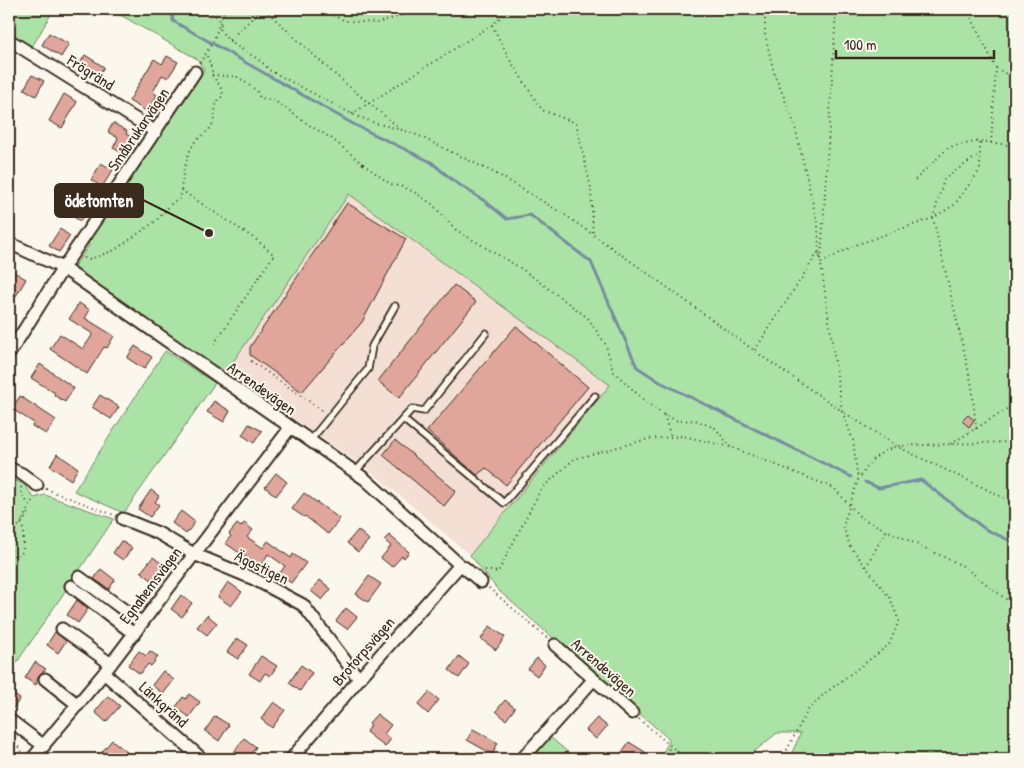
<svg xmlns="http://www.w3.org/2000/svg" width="1024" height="768" font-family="'Patrick Hand',sans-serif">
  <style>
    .built { fill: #f3dfd4 }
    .green { fill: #abe3a7; stroke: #738662 }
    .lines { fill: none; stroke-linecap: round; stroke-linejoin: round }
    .stream { stroke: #758da1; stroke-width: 3 }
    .building { fill: #e0a69c; stroke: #3b2a1e }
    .service-casing { stroke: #3b2a1e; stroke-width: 9 }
    .minor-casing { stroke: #3b2a1e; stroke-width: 15 }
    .path { stroke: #3b2a1e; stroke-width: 2; stroke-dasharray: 1 4; stroke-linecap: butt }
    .service { stroke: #fbf7ec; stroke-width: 5.5 }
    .minor { stroke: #fbf7ec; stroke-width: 11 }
    .labels { text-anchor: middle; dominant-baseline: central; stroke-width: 4; stroke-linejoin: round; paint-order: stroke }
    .street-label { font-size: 16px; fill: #3b2a1e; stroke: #fbf7ec }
    .leader { fill: none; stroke: #3b2a1e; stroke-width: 2 }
    .callout-dot { fill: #3b2a1e; stroke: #fbf7ec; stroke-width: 2 }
    .callout { fill: #3b2a1e; stroke: #3b2a1e; stroke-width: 2 }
    .callout-label { font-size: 18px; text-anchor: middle; font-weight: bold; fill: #fff }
  </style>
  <rect width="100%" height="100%" fill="#fbf7ec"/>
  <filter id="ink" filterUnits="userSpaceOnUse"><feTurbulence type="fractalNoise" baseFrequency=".02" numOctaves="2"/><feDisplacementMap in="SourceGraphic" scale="10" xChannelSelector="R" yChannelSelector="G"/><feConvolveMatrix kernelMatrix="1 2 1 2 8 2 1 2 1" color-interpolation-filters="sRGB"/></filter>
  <g filter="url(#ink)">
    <path class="built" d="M348,193L610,385L470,555L374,474L226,372Z"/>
    <path class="green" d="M9,9H54L32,47L9,35Z
      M110,9H1015V759H789L801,733H777L745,759H659L670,740L498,590L470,555L610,385L349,194L226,372L145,325L70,273L89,245L88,241L204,70L197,59Z
      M165,351L215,383L124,513L74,491Z
      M15,481L23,483L34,498L45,495L114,519L9,674V632L16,619L9,609V492Z
      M550,737L576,759H530Z"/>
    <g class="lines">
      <path class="stream" d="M172,9L173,21L355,125L431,162L455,182L486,202L507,219L530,215L591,262L637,367L660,382L851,477
        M865,482L879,488L921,480L985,529L1015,543"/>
    </g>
    <path class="building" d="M49,33L69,44L61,57L42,45Z
      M85,55L104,67L97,78L78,67Z
      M167,56L178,62L168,78L162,75L153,92L157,95L148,112L129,101L154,59L162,64Z
      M32,75L44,81L36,96L24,89Z
      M64,94L77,102L62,128L49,121Z
      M113,123L127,131L126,134L133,138L124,154L113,148L118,138L108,132Z
      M101,163L113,170L102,187L91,180Z
      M79,199L90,206L80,221L69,214Z
      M347,203L406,239L362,322L302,392L250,355V347Z
      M60,229L70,236L59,252L49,246Z
      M9,269L26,279L16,296L9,291Z
      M454,285L476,302L399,398L378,381Z
      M79,303L90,310L85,318L114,336L107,348L104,347L87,374L50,349L60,334L83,349L93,334L69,319Z
      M516,326L588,387L506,485L486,468L477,475L427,431Z
      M135,346L152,357L144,369L127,358Z
      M40,364L74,388L65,402L54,395L55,393L31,378Z
      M100,395L119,407L111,419L92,407Z
      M20,396L56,420L46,434L32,426L34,423L12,409Z
      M214,401L230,411L224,422L207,412Z
      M968,415L974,420L969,427L962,421Z
      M249,424L262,431L254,443L242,435Z
      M395,440L456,491L444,506L383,455Z
      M57,454L78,468L71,480L50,466Z
      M276,473L287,482L276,496L265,487Z
      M151,490L159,496L155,502L159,505L150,517L138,509Z
      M304,493L340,519L328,534L305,516L304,517L292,509Z
      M181,511L195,522L186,534L172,523Z
      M244,523L253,530L247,537L263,548L268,541L291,558L293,554L306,563L291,583L279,574L285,566L268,554L260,567L225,543L231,536L229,534L237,524L241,527Z
      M358,530L369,540L358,552L347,543Z
      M389,535L409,552L404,558L402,556L392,567L381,558L391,546L384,540Z
      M121,541L132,548L123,560L113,553Z
      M153,557L165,566L153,581L141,572Z
      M101,569L115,580L109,589L94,579Z
      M369,576L381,584L368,602L356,594Z
      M320,580L331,589L322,600L311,591Z
      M228,582L242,592L231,606L218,597Z
      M181,595L192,603L182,617L171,609Z
      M77,600L88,609L78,623L67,615Z
      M346,608L357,617L347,629L336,621Z
      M207,615L217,623L207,635L197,627Z
      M490,626L505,637L496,650L481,639Z
      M55,632L66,641L58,653L47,645Z
      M237,638L248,645L238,659L227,652Z
      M139,651L146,656L150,651L158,657L151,666L148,664L140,674L128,665Z
      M261,656L277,666L270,676L265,673L260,681L249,674Z
      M459,656L469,664L459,678L449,670Z
      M537,658L545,665L537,676L528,669Z
      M35,662L46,669L39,675L36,685L25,678Z
      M301,665L312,673L300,691L289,683Z
      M163,671L174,680L163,694L152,685Z
      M9,691L20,699L9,714Z
      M429,692L439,700L428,714L418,705Z
      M189,694L200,702L189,717L176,707L183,697L186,699Z
      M108,696L120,706L106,722L95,712Z
      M505,700L515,708L506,720L496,711Z
      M274,702L285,710L272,728L261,719Z
      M377,714L391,725L384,734L391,739L385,747L366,732L371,725L369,723Z
      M215,716L229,725L219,741L205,731Z
      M597,718L607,726L596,739L586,730Z
      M473,729L498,743L492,754L467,740Z
      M244,738L256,747L247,759H238L232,755Z
      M112,740L127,752L121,759H110L102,752Z
      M629,742L645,752L640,759H617Z"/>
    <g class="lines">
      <g class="service-casing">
        <path id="service" d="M403,419L412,409L424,411L486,333
          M310,441L368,369L372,346L395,306
          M355,472L403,419L504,503L595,396"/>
      </g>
      <g class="minor-casing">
        <path id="minor" d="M9,40L156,132
          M9,243L63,268L365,479L460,565L465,568L481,582
          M9,354L63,268L195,72
          M9,468L22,474L37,485
          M123,519L158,533L194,554L254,579L303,605L359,679
          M79,577L142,623
          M71,586L134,634
          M62,629L111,664
          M555,645L632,713
          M104,673L202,759
          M45,679L78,705
          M11,721L44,746
          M32,759L104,673L290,428
          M291,759L359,679L460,565
          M522,759L593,680"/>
      </g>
      <path class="path" d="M208,9C213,13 219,18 221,25C222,29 219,28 222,32C232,49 258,54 269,70L352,114L375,123L402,130L417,135L499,175L565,215L646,272L763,357L842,411L853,440L858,480
        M265,9C308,51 352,91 400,128
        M319,9L346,21L378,23L412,12L415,9
        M765,9V34L774,73L794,122L818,226L819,251L842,411L896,446L1015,503
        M967,9L996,68L991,143
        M836,12L842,9
        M492,25L510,60L542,110L576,123L591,188L593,235
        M229,40L262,9
        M200,63L213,42L225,9
        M996,68L1015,79
        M212,75L238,77L257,91L260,98L273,100L283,106L309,125L331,138L363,164
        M352,114L492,25L509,9
        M363,164L390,184L403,187L416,193L432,204L456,230L522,269L588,318L606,345L613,371L646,402L664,415L678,421L695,420L715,428L731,447
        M915,180L949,147L980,141L1015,146
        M181,190L258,241L274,255L214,344
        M84,258L90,259L115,250L156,221L173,202L181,198C180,186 186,155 193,145C198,137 208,133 212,125C216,116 214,106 219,98L222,97L223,94L220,86L212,75V69L206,53
        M821,259L836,12L830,9
        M821,263L855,245L933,218L954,205L980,170V141
        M755,350L819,251
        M251,361L323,411
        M664,415L671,437
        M976,429L972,386L933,218L944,179L980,154
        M951,444L1015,404
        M21,487L22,496L29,504
        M46,489L114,515
        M9,538C13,529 25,522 28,512
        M9,541L10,549L15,557L23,552L24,532L21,523L34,498
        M866,567L886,530
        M485,570L498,572L541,489L574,459L648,439L683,436L731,447L834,488L861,518L963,566L1015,606
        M489,588L548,639
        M639,719L679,753L696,759
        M9,735L23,753
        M665,759L670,746
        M782,759L808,710L824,694L889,645L899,621L890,598L850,546L843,526L858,480L872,460L883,452L896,446L1010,442L1015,438"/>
      <use href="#service" class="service"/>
      <use href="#minor" class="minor"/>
    </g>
  </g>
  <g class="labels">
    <g class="street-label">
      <text transform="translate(91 72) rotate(32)">Frögränd</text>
      <text transform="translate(138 129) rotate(-56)">Småbrukarvägen</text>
      <text transform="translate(262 388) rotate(35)">Arrendevägen</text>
      <text transform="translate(262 567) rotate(26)">Ägostigen</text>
      <text transform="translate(150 585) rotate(-53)">Egnahemsvägen</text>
      <text transform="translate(363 651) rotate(-49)">Brotorpsvägen</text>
      <text transform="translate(604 667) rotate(41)">Arrendevägen</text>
      <text transform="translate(164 704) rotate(42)">Länkgränd</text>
    </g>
  </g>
  <path class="leader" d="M209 233L143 200"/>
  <circle class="callout-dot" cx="209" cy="233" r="5"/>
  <rect class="callout" x="55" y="184" width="88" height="33" rx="5"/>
  <g class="callout-label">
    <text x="99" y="207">ödetomten</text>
  </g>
  <rect width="1024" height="768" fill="none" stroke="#fbf7ec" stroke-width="30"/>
  <rect x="15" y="15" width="994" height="738" fill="none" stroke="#3b2a1e" stroke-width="2" filter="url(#ink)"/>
  <path d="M836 50v8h158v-8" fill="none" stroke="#3b2a1e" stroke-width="2.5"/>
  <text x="844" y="50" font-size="15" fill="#3b2a1e" stroke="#fbf7ec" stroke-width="4" paint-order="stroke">100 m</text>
</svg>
